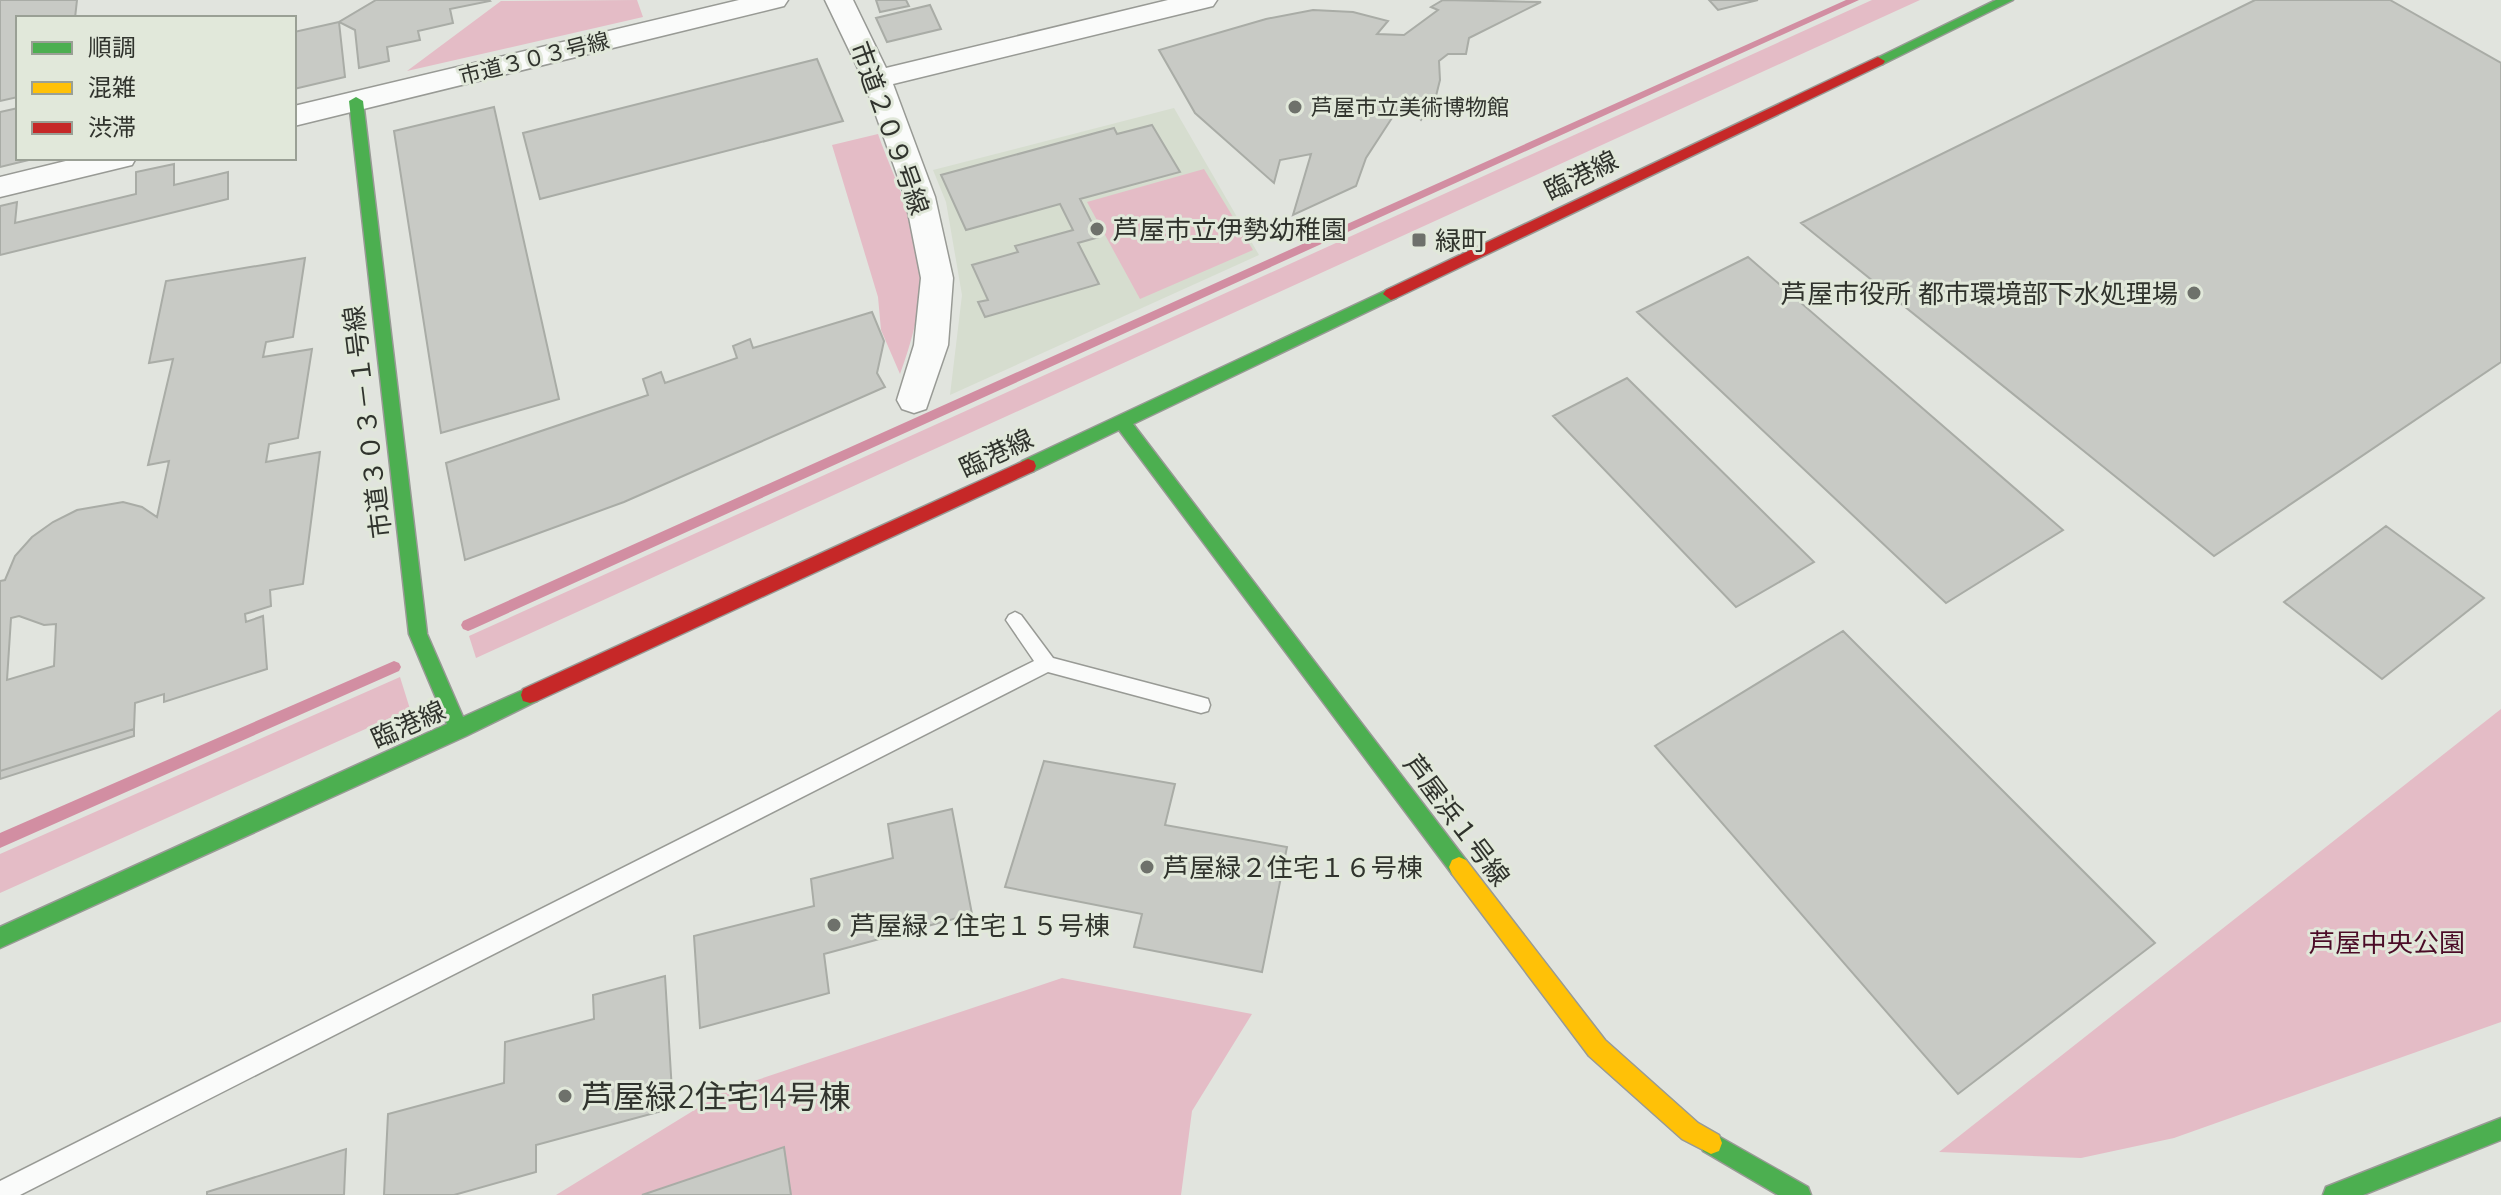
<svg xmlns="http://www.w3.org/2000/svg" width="2501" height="1195" font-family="Quicksand,'Noto Sans JP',sans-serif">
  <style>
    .built { fill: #d6ddcf }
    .green { fill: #e4bcc6 }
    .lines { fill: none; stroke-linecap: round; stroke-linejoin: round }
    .stream { fill: #d28ea2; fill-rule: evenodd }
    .building { fill: #c8cac5; stroke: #a9aca6; stroke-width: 2; fill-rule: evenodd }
    .lane-casing { stroke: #989a95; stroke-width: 3 }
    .street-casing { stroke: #989a95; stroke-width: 3 }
    .fast-casing { stroke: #989a95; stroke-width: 3 }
    .slow-casing { stroke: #989a95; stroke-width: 3 }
    .jam-casing { stroke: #989a95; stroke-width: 3 }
    .lane { fill: #fafbfa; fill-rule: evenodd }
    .street { fill: #fafbfa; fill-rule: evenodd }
    .fast { fill: #4caf50; fill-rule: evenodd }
    .slow { fill: #ffc107; fill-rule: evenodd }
    .jam { fill: #c62828; fill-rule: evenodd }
    .poi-dot { fill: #6e716b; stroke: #e1e8da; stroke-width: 3 }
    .labels { text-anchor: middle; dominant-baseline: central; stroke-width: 6; stroke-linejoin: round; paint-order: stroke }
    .far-street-label { font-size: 22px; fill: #30332d; stroke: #e1e8da }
    .far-poi-label { font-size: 22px; fill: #30332d; stroke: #e1e8da; text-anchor: start }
    .street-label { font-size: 26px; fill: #30332d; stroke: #e1e8da }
    .poi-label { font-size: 26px; fill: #30332d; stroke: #e1e8da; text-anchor: start }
    .park-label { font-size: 26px; fill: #4b0c27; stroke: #e1e8da }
    .near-poi-label { font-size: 32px; fill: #30332d; stroke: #e1e8da; text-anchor: start }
  </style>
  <rect width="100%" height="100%" fill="#e1e4de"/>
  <path class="built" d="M1174,108L1259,255L950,395L962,295L946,202L933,170Z"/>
  <path class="green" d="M637,0L643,17L407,71L501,1Z
    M1872,0H1920L476,658L469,636Z
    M878,134C893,177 919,225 921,271C922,306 912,341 900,374L881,330L878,297L832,145Z
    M1204,169L1253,250L1140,299L1087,202Z
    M400,677L410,709L0,893V854Z
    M2501,709V1022L2174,1138L2081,1158L1939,1152Z
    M1062,978L1252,1014L1192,1111L1181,1195H556L727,1090Z"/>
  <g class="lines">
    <path class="stream" d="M1846,0H1859L473,629L468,631L463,629L461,625L463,621Z
      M394,661L399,663L401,667L399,671L0,848V833Z"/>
  </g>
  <path class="building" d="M0,0H77L75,18H18V97L0,101Z
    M376,0H489L490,1L450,9L453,23L418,31L420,40L387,47L389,61L359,68L355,30L339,22Z
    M876,0H906L909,6L880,12Z
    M1443,0L1541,2L1469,38L1466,54H1448L1439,61L1440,80L1435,100L1421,120L1403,101L1366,158L1356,186L1293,215L1311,154L1280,160L1274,183L1195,113L1159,50L1266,19L1313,10L1353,12L1388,21L1377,34L1404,35L1438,10L1431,7Z
    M1709,0H1758L1718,10Z
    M2255,0H2390L2501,63V362L2214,556L1801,223Z
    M930,5L941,29L887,42L876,18Z
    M339,22L345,77L294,89V32Z
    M817,59L843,121L540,199L523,133Z
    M494,107L559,399L441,433L394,131Z
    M18,108V158H37L0,167V112Z
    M1152,125L1180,172L1080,199L1099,237L1078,243L1099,284L985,317L978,302L988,300L972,265L1018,252L1015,246L1073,230L1060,204L966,230L941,175L1114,128L1117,134Z
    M174,164V185L228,172V199L0,255V206L17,202L15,223L136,194V172Z
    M1748,257L2063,530L1946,603L1637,312Z
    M305,258L293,337L266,342L263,357L312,349L298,438L269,444L266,462L320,452L303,584L270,590L271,606L245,614L246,622L263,616L267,669L164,702V694L135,703L134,729L0,771V581L5,580L15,556L32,537L53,522L77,510L123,502L142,507L157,517L169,461L148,465L173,359L149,363L166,281ZM19,616L44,625L56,624L54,666L7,680L11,618Z
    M872,312L884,341L877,373L885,387L624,502L465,560L446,463L648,395L643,379L661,372L665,383L737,358L733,346L750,339L753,348Z
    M1627,378L1814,562L1736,607L1553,416Z
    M2386,526L2484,598L2382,679L2284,602Z
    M1843,631L2155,943L1958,1094L1655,746Z
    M134,729V736L0,779V771Z
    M1044,761L1175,784L1165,825L1287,847L1262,972L1134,947L1142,914L1005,887Z
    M952,809L972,914L824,954L829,993L700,1028L694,936L814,906L811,879L893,858L888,824Z
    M665,976L673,1108L536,1145V1172L454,1195H384L388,1114L504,1083L505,1042L594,1019L593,995Z
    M784,1147L791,1195H642Z
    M346,1149L344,1195H207V1192Z"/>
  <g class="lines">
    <g class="lane-casing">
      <path id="lane" d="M1015,612L1021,615L1053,658L1201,697L1208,699L1210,705L1208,711L1201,713L1048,672L20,1195H0V1181L1034,661L1006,620L1009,615Z"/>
    </g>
    <g class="street-casing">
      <path id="street" d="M739,0H788L784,6L294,126V106Z
        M825,0H853L886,68L1168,0H1217L1213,6L893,84L935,197L953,278L948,345L926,409L914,413L902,409L897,400L914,345L921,278L905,197L863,79Z
        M78,158H136L132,165L0,197V177Z"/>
    </g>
    <g class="fast-casing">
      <path id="fast" d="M1996,0H2013L1883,64L1878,65L1871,61Z
        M356,97L363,101L427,634L463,717L530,687L537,689L539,695L537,701L466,736L0,948V927L447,724L409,634L349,101Z
        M1391,288L1399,294L1396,298L1133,424L1466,860L1469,867L1466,874L1459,877L1452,874L1119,430L1034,471L1028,473L1020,466L1022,461Z
        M2501,1118V1140L2363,1195H2323L2326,1187Z
        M1711,1132L1808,1187L1811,1195H1778L1703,1151L1700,1143L1703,1135Z"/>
    </g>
    <g class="slow-casing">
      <path id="slow" d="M1459,857L1466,860L1605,1040L1698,1123L1719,1135L1722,1143L1719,1151L1711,1154L1682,1139L1589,1056L1452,874L1449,867L1452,860Z"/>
    </g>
    <g class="jam-casing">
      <path id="jam" d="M1878,57L1885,61L1883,64L1396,298L1391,300L1383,294L1386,290Z
        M1028,459L1034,461L1036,466L1034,471L537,701L530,703L523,701L521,695L523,689Z"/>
    </g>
    <use href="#lane" class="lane"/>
    <use href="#street" class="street"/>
    <use href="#fast" class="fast"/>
    <use href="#slow" class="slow"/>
    <use href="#jam" class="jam"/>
  </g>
  <g class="poi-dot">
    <circle cx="1295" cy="107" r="8"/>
    <circle cx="1097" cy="229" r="8"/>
    <rect x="1411" y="232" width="16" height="16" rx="4"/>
    <circle cx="2194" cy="293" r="8"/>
    <circle cx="1147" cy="867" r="8"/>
    <circle cx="834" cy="925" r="8"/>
    <circle cx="565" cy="1096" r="8"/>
  </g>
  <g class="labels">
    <g class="far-street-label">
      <text transform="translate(534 58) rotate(-14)">市道３０３号線</text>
    </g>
    <g class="far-poi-label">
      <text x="1311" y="107">芦屋市立美術博物館</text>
    </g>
    <g class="street-label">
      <text transform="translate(890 128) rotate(70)">市道２０９号線</text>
      <text transform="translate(1581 175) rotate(-26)">臨港線</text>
      <text transform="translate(367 422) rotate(-97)">市道３０３－１号線</text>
      <text transform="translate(996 453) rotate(-25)">臨港線</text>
      <text transform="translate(408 724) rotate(-24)">臨港線</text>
      <text transform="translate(1457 820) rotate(53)">芦屋浜１号線</text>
    </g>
    <g class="poi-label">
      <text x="1113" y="229">芦屋市立伊勢幼稚園</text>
      <text x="1435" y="240">緑町</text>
      <text x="2178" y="293" text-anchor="end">芦屋市役所 都市環境部下水処理場</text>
      <text x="1163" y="867">芦屋緑２住宅１６号棟</text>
      <text x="850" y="925">芦屋緑２住宅１５号棟</text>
    </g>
    <g class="park-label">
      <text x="2387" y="942">芦屋中央公園</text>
    </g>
    <g class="near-poi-label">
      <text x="581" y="1096">芦屋緑2住宅14号棟</text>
    </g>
  </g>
  <rect x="16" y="16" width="280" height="144" fill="#e1e8da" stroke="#9aa095" stroke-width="2"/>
  <rect x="32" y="42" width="40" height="12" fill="#4caf50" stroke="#9aa095" stroke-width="2"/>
  <text x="88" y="56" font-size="24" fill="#30332d">順調</text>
  <rect x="32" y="82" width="40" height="12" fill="#ffc107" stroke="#9aa095" stroke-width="2"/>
  <text x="88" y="96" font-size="24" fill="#30332d">混雑</text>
  <rect x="32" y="122" width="40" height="12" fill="#c62828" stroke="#9aa095" stroke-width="2"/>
  <text x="88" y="136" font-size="24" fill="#30332d">渋滞</text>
</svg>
